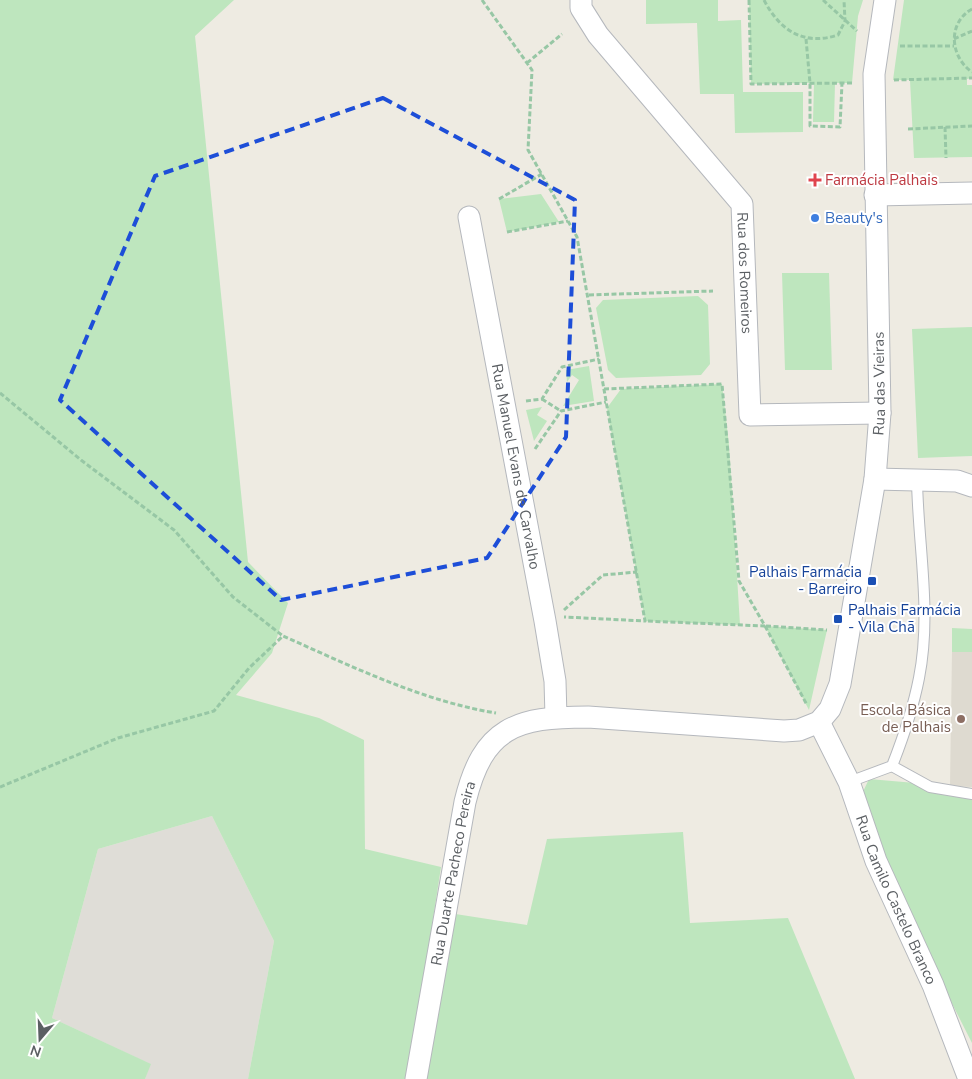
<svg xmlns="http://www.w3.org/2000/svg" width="972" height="1079" font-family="'Nunito Sans',sans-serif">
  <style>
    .industrial { fill: #dfddd7 }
    .education { fill: #dedad0 }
    .green { fill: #bee6be }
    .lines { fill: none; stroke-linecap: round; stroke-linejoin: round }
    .lane-casing { stroke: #b5b8bd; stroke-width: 12 }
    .street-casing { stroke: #b5b8bd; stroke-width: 23 }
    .path { stroke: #97c7a5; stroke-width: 3; stroke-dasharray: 5 2.5; stroke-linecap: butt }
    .lane { stroke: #fff; stroke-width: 10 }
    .street { stroke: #fff; stroke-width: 21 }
    .marked { fill: none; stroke: #1d4ed8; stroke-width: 4; stroke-dasharray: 10 6; stroke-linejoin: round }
    .health-dot { fill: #e0444e; stroke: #fff; stroke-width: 2 }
    .shop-dot { fill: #3f7fe0; stroke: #fff; stroke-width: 2 }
    .transit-dot { fill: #1a4fb4; stroke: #fff; stroke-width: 2 }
    .education-dot { fill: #8d6e63; stroke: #fff; stroke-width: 2 }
    .labels { text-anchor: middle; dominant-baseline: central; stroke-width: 4; stroke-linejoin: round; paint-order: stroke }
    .health-label { font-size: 15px; fill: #be3a42; stroke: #fff; text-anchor: start }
    .shop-label { font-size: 15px; fill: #366cbe; stroke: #fff; text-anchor: start }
    .street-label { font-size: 15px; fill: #5b5f63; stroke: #fff }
    .transit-label { font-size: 15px; fill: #164399; stroke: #fff; text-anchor: end }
    .education-label { font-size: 15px; fill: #785e54; stroke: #fff; text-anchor: end }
  </style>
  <rect width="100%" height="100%" fill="#eeebe2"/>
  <path class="industrial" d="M212,816L274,941L248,1079H145L150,1064L52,1018L98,849Z"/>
  <path class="education" d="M952,652H972V787L950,786Z"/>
  <path class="green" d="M0,0H234L195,36L248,562L288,603L272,653L236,695L319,718L364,740L365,849L441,867L411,1063L407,1079H248L274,941L212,816L98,849L52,1018L151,1064L145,1079H0Z
    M646,0H718V21L741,20L743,92H803V132L735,133L734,94H700L697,23L646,24Z
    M749,0H863L858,16L852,83H835L834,122H813L814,83L751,84Z
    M904,0H972V78L967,79V85H972V157L914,158L910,80H893Z
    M541,194L559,222L507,232L499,199Z
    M782,273H829L832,370H785Z
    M698,296L708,305L710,364L701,375L616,378L608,370L596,308L603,300Z
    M972,327V456L918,458L912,329Z
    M589,366L594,401L563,406L579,380L572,375L567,382L566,370Z
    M722,384L729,445L740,625L645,621L607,408L621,389Z
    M542,407L537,415L547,421L534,441L526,410Z
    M765,626L827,630L809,710Z
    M952,628L972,629V652H952Z
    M869,779L950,786L972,793V1043L893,887L860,798Z
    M683,832L690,923L788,918L855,1079H420L449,913L527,925L547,839Z"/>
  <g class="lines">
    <g class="lane-casing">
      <path id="lane" d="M892,766C903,738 913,709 919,678C932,613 918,545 917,480
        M849,782L892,766L930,787L972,794"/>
    </g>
    <g class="street-casing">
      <g id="street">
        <path id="s1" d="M581,0V8L598,35L742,204L750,415L880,413"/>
        <path d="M875,195L972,193"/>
        <path id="s2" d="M469,217L545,621L555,681L556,717"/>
        <path d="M875,479L957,481L972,486"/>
        <path id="s3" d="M819,722L849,782L876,861L933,985L969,1079"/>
        <path id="s4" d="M416,1079L465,802C483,727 516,717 588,717L784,731L799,730L819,722L830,709L840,684L875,479L880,413L874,74L885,0"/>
      </g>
    </g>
    <path class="path" d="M482,0L532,70L528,150L577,237L645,621L564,617
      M749,0L751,84L852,83
      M764,0C780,31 804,46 838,35L845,21L844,0
      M823,0L857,31
      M972,9C947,23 950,57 972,72
      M806,39L810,83V126L840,127L842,83
      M954,39L972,31
      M900,46H954
      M527,63L562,34
      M894,80L972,78
      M945,127L946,158
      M908,129L972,126
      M499,199L542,174
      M507,232L568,221
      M589,295L713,291
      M604,389L722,384L739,581L765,626L645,621
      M0,393L81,460L174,530L233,597L283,636
      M542,399L561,411
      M526,401L542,399L562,367L599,359
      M535,449L561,411L606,402
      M564,610L603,575L637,572
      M765,626L807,705
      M766,626L827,630
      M0,787L118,738L214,711L249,668L283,636C351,666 422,701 496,713"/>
    <use href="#lane" class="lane"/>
    <use href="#street" class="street"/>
  </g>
  <path class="marked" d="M383,98L575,200L566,437L487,558L281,600L60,400L155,176Z"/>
  <path class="health-dot" d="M812.5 172.5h5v5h5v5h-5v5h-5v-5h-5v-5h5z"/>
  <circle class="shop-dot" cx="815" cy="218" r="5"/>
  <g class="transit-dot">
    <rect x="867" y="576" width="10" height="10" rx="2.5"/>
    <rect x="833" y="614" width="10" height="10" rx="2.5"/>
  </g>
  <circle class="education-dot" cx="961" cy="719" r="5"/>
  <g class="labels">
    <g class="health-label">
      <text x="825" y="180">Farmácia Palhais</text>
    </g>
    <g class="shop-label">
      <text x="825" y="218">Beauty's</text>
    </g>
    <g class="street-label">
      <text stroke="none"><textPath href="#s1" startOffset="331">Rua dos Romeiros</textPath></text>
      <text stroke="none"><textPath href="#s4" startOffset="1030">Rua das Vieiras</textPath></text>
      <text stroke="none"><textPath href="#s2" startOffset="254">Rua Manuel Evans de Carvalho</textPath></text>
      <text stroke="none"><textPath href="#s4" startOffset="209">Rua Duarte Pacheco Pereira</textPath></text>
      <text stroke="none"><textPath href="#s3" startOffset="194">Rua Camilo Castelo Branco</textPath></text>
    </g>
    <g class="transit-label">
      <text x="862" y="572">Palhais Farmácia<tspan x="862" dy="17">- Barreiro</tspan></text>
      <text x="848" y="610" text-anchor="start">Palhais Farmácia<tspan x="848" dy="17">- Vila Chã</tspan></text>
    </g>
    <g class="education-label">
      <text x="951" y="710">Escola Básica<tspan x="951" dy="17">de Palhais</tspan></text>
    </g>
  </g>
  <g transform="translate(40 1039) rotate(199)" stroke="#ffffff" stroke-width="4" paint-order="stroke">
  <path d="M0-4L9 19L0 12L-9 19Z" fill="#5b5f63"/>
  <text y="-8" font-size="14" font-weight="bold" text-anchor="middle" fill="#5b5f63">N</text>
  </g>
</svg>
